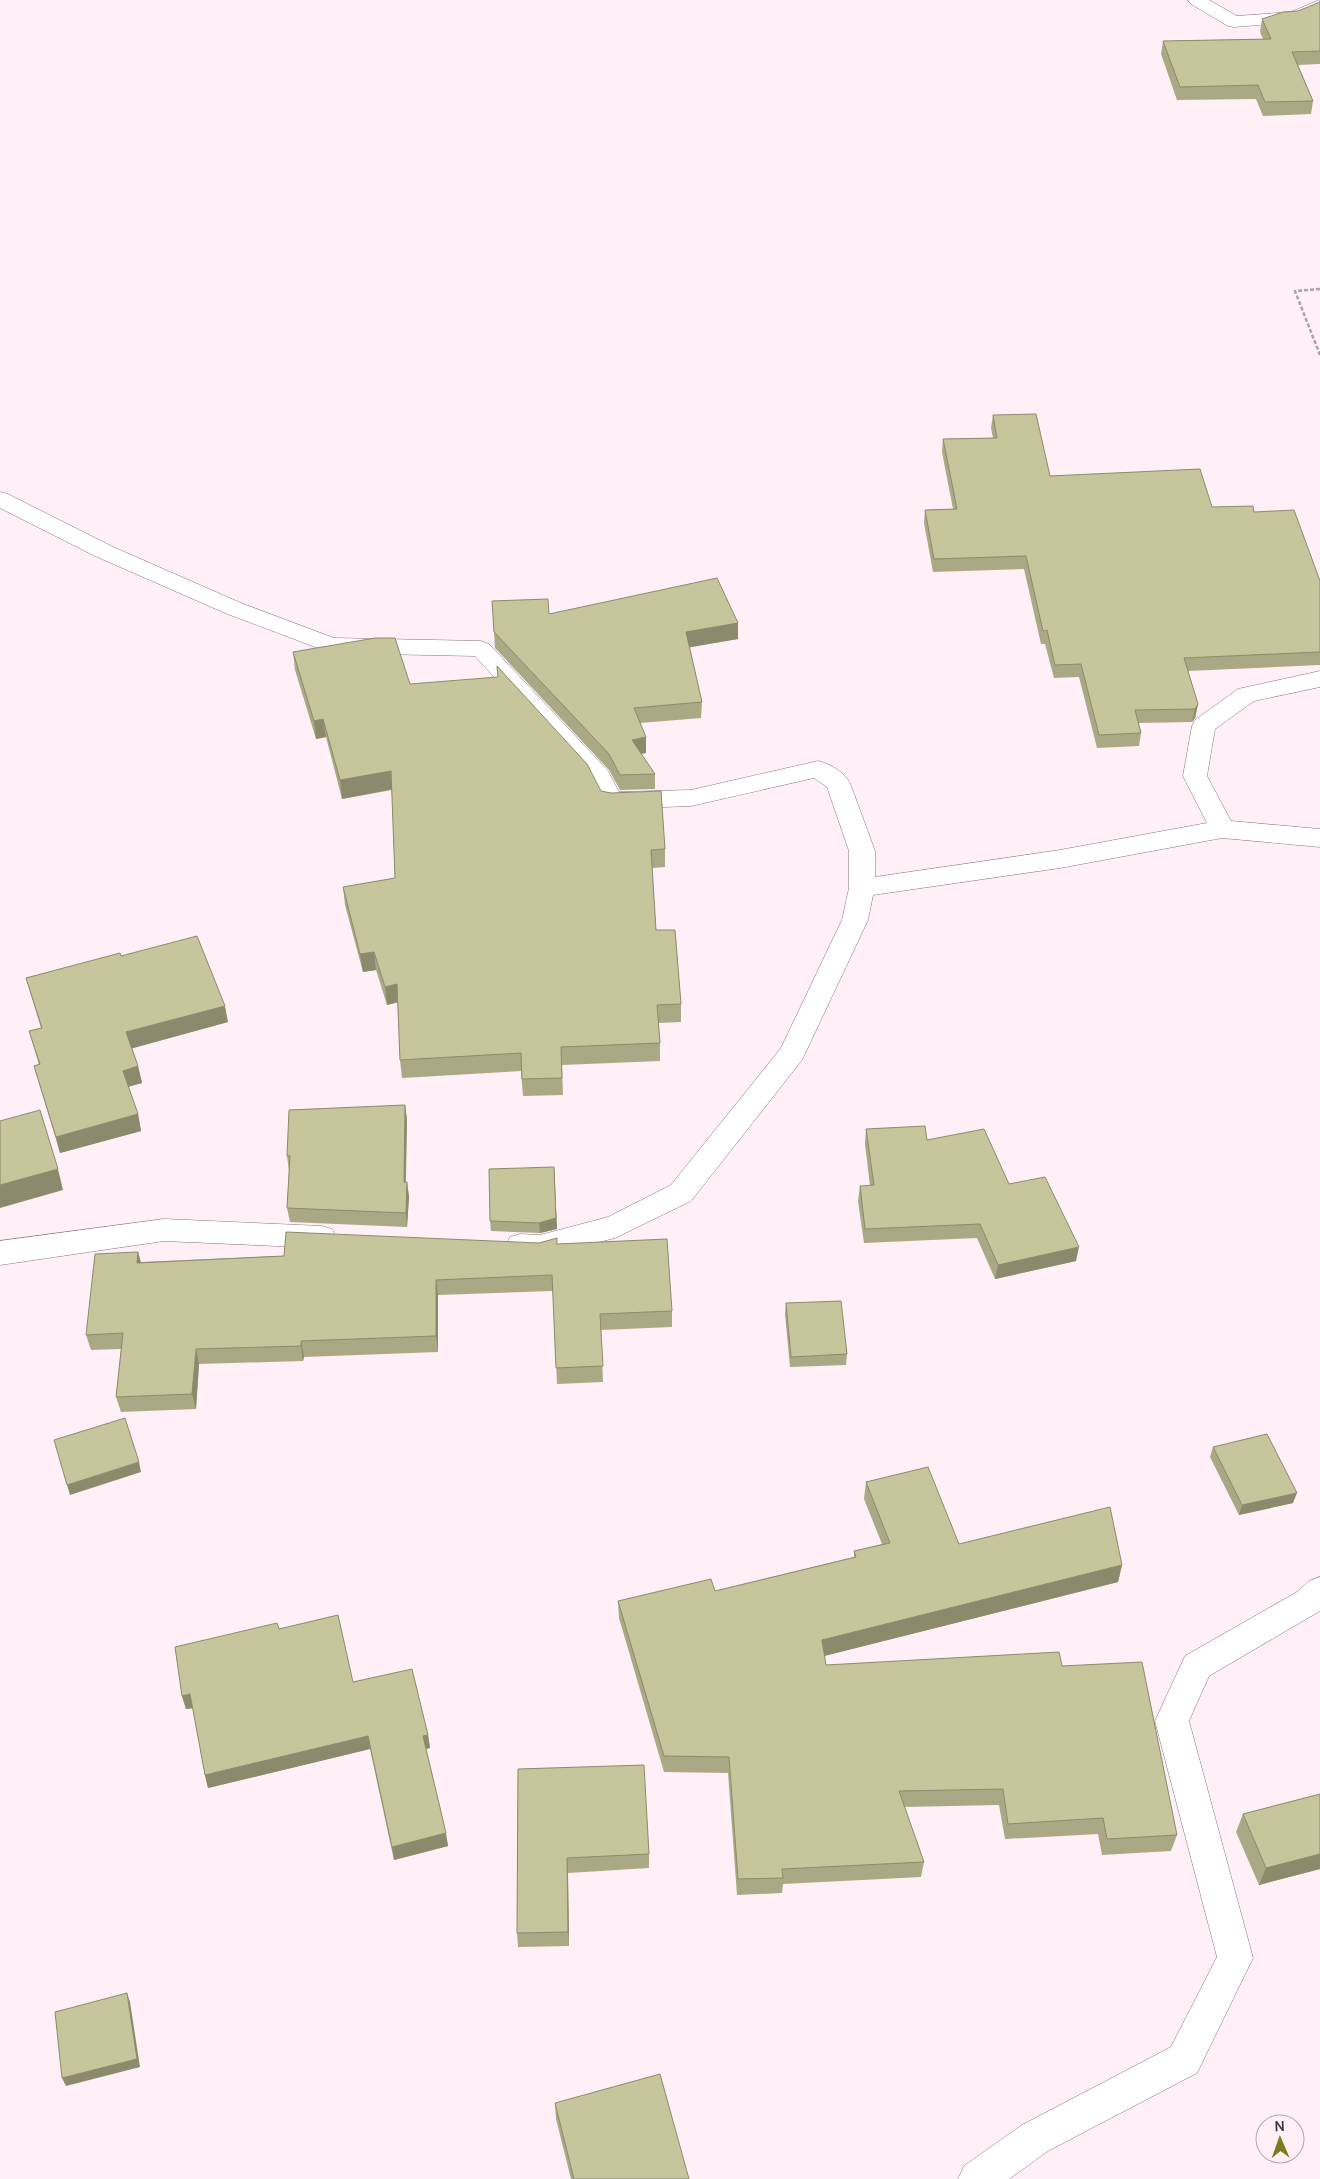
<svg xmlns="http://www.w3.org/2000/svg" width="1320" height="2179" font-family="Manrope,sans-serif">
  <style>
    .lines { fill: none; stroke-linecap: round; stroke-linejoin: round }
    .minor-casing { stroke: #86717d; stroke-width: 1 }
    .path { stroke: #ada1a8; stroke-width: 2.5; stroke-dasharray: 4 2; stroke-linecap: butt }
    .minor { fill: #fff; fill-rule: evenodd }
    .wall { fill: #aaa985 }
    .shaded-wall { fill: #8b8a6c }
    .building { fill: #c6c59b; stroke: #8b8a6c }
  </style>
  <rect width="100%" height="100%" fill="#fff0f8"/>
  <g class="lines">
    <g class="minor-casing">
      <path id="minor" d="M1188,0H1209L1237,16L1291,12L1319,0L1320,12L1295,22L1234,27L1228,26L1191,4Z
        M0,492L8,494L111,546L241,603L334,638L481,641L489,644L608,771L619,792L691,790L818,761C830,764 844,772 850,783L875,851V877L1060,850L1207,823L1183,776L1192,726L1195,720L1238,689L1320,671V687L1254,701L1215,729L1207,776L1231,821L1320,829V847L1222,838L1060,868L873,895L868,920L802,1060L691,1201L615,1238L540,1257L520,1256L510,1253L506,1245L510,1237L520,1234L540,1235L608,1217L671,1185L781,1048L842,920L849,888V851L827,787L814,778L691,806L611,809L602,807L589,781L475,656L331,653L323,650L225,613L95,556L0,508Z
        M164,1219L322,1226L332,1229L336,1237L332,1245L322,1248L164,1241L0,1265V1241Z
        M1320,1577V1611L1209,1676L1189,1721L1253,1958L1197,2073L1048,2151L1009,2179H958L964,2166L1022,2125L1171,2047L1217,1957L1155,1721L1185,1656L1297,1592L1309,1581Z"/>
    </g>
    <path class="path" d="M1320,289L1295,291L1320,355"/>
    <use href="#minor" class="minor"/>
  </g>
  <path class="wall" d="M1320,2V64L1298,65L1313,101L1311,114L1263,116L1256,99L1177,100L1161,54L1163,41L1263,39L1260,32L1262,19L1298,11Z
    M993,415L1050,476L1212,507L1254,512L1320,581V665L1188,671L1198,704L1195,718L1192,722L1138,723L1141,733L1139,746L1097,748L1079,677L1054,678L1045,644H1041L1024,569L933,572L924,523L925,510L953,509L942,452L943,439L993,438L991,428Z
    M492,601L549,614L738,623V639L689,647L702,702L701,718L640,723L646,753L641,754L655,774V789L620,790L609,770L495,648Z
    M293,652L410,684L601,791L665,849V867L652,868L656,930L681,1004V1022L658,1023L660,1043V1061L562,1065L563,1095L523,1096L521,1071L402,1078L400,1060L398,1002L387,1005L376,970L363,972L345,905L343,887L395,878L392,790L342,799L326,737L316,739L295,670Z
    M121,956L228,1022L132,1048L138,1066L142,1083L128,1087L138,1114L141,1131L60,1153L34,1066L39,1065L29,1031L41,1028L26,978Z
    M405,1105L407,1120L406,1182H407L409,1197L407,1227L290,1222L287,1208L289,1171L287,1156Z
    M866,1129L927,1140L1009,1184L1076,1261L995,1279L977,1238L864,1243L858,1201L860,1186H870L865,1144Z
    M554,1167L557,1229L540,1233L491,1231L490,1221Z
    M557,1244L672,1311V1327L601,1330L603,1382L557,1384L553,1291L438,1295V1352L304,1357L303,1361L199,1364L196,1409L121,1412L116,1397L121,1349L91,1350L86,1335L138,1252L141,1262Z
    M786,1303L847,1354L846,1365L790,1367L785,1314Z
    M1213,1447L1293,1503L1239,1515L1210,1457Z
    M866,1482L959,1544L1122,1565L1118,1582L824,1656L826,1665L1062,1666L1177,1835L1171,1851L1102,1855L1098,1834L1005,1839L999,1805L904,1807L924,1862L921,1877L783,1884L782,1893L737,1895L728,1773L664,1772L619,1618L618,1601L715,1591L854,1557V1551L882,1544L864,1499Z
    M279,1629L428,1735L430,1748L426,1749L448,1846L394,1860L370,1749L208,1788L205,1775L193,1708L186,1709L182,1696Z
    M518,1769L649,1854V1868L568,1873L569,1946L518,1947L517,1933Z
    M1320,1794V1869L1259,1885L1236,1832L1243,1814Z
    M555,2103L689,2179H571L556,2119Z"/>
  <path class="shaded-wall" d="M738,623V639L686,648V632Z
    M1198,704L1195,718L1192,722L1195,709Z
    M323,719L326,737L316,739L314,721Z
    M646,737V753L632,755V740Z
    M391,771L393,789L342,799L340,780Z
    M374,952L376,970L363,972L360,954Z
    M397,984L399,1002L387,1005L385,987Z
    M225,1006L228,1022L130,1049L126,1032Z
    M138,1066L142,1083L127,1087L123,1071Z
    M405,1105L407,1120L405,1197L404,1182Z
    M138,1114L141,1131L60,1153L56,1137Z
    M554,1167L557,1229L540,1233L539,1223Z
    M58,1169L63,1190L0,1208V1185Z
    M407,1182L409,1197L407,1227L406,1213Z
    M1079,1247L1076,1261L995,1279L998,1265Z
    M138,1252L142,1268L137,1263Z
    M436,1280L438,1295V1352L436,1336Z
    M301,1341L304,1357L303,1361L301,1346Z
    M196,1349L199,1364L196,1409L192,1394Z
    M139,1462L141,1472L70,1495L67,1485Z
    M1297,1493L1293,1503L1239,1515L1242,1505Z
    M1122,1565L1118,1582L820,1657L822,1640Z
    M190,1694L194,1708L186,1709L182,1696Z
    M428,1735L430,1748L425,1749L423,1736Z
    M368,1736L370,1749L208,1788L205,1775Z
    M446,1833L448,1846L394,1860L392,1847Z
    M1320,1854V1869L1259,1885L1266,1868Z
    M567,1858L568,1873L569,1946L568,1932Z
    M127,1993L130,2002L140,2067L66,2086L62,2078Z"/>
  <path class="building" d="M1320,2V51L1292,52L1313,101L1265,102L1258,85L1180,87L1163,41L1271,39L1262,19L1283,12L1298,11Z
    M1036,414L1050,476L1200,469L1212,507L1253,506L1254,512L1294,510L1320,581V652L1184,658L1198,704L1195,709L1135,710L1141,733L1099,735L1081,664L1055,665L1047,630L1043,631L1026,556L934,559L925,510L957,509L943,439L997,438L993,415Z
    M717,578L738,623L686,632L702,702L634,708L646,737L632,740L655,774L620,775L609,754L494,632L492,601L548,599L549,614Z
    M375,638H395L410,684L498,677L497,666L587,764L601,791L611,793L661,791L665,849L651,850L656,930H675L681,1004L657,1005L660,1043L561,1047L562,1078L522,1079L521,1053L400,1060L397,984L385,987L374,952L360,954L343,887L395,878L391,771L340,780L323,719L314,721L293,652Z
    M197,936L225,1006L126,1032L138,1066L123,1071L138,1114L56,1137L34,1066L40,1064L29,1031L42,1028L26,978L120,953L121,956Z
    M405,1105L404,1182H407L406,1213L287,1208L290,1156H287L289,1110Z
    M40,1110L58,1169L0,1185V1121Z
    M925,1126L927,1140L984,1129L1009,1184L1045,1177L1079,1247L998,1265L980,1224L865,1229L860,1186L874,1185L866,1129Z
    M554,1167L556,1218L539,1223L490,1221L489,1169Z
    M286,1232L539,1243L557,1238V1244L667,1239L672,1311L600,1314L603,1366L556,1368L552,1275L436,1280V1336L301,1341V1346L196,1349L192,1394L116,1397L123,1333L86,1335L95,1254L138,1252L137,1263L284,1256Z
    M841,1301L847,1354L791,1357L786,1303Z
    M125,1418L139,1462L67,1485L54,1440Z
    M1267,1434L1297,1493L1242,1505L1213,1447Z
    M928,1467L959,1544L1110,1507L1122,1565L822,1640L826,1665L1059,1652L1062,1666L1142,1662L1177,1835L1107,1839L1103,1818L1008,1824L1003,1789L899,1791L924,1862L782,1869L783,1878L738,1879L729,1757L664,1756L618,1601L711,1579L715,1591L856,1557L854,1551L890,1543L866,1482Z
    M338,1615L353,1682L412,1669L428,1735L423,1736L446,1833L392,1847L368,1736L205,1775L190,1694L182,1696L175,1647L277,1623L279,1629Z
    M644,1765L649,1854L567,1858L568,1932L517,1933L518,1769Z
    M1320,1794V1854L1266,1868L1243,1814Z
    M127,1993L137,2059L62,2078L55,2012Z
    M660,2074L689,2179H574L555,2103Z"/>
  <g transform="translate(1280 2139) rotate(358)"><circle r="24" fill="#fff0f8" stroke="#b2a5ac"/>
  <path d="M0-4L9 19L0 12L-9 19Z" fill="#7e791f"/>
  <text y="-8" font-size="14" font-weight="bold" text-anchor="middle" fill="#3e353a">N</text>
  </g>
</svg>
